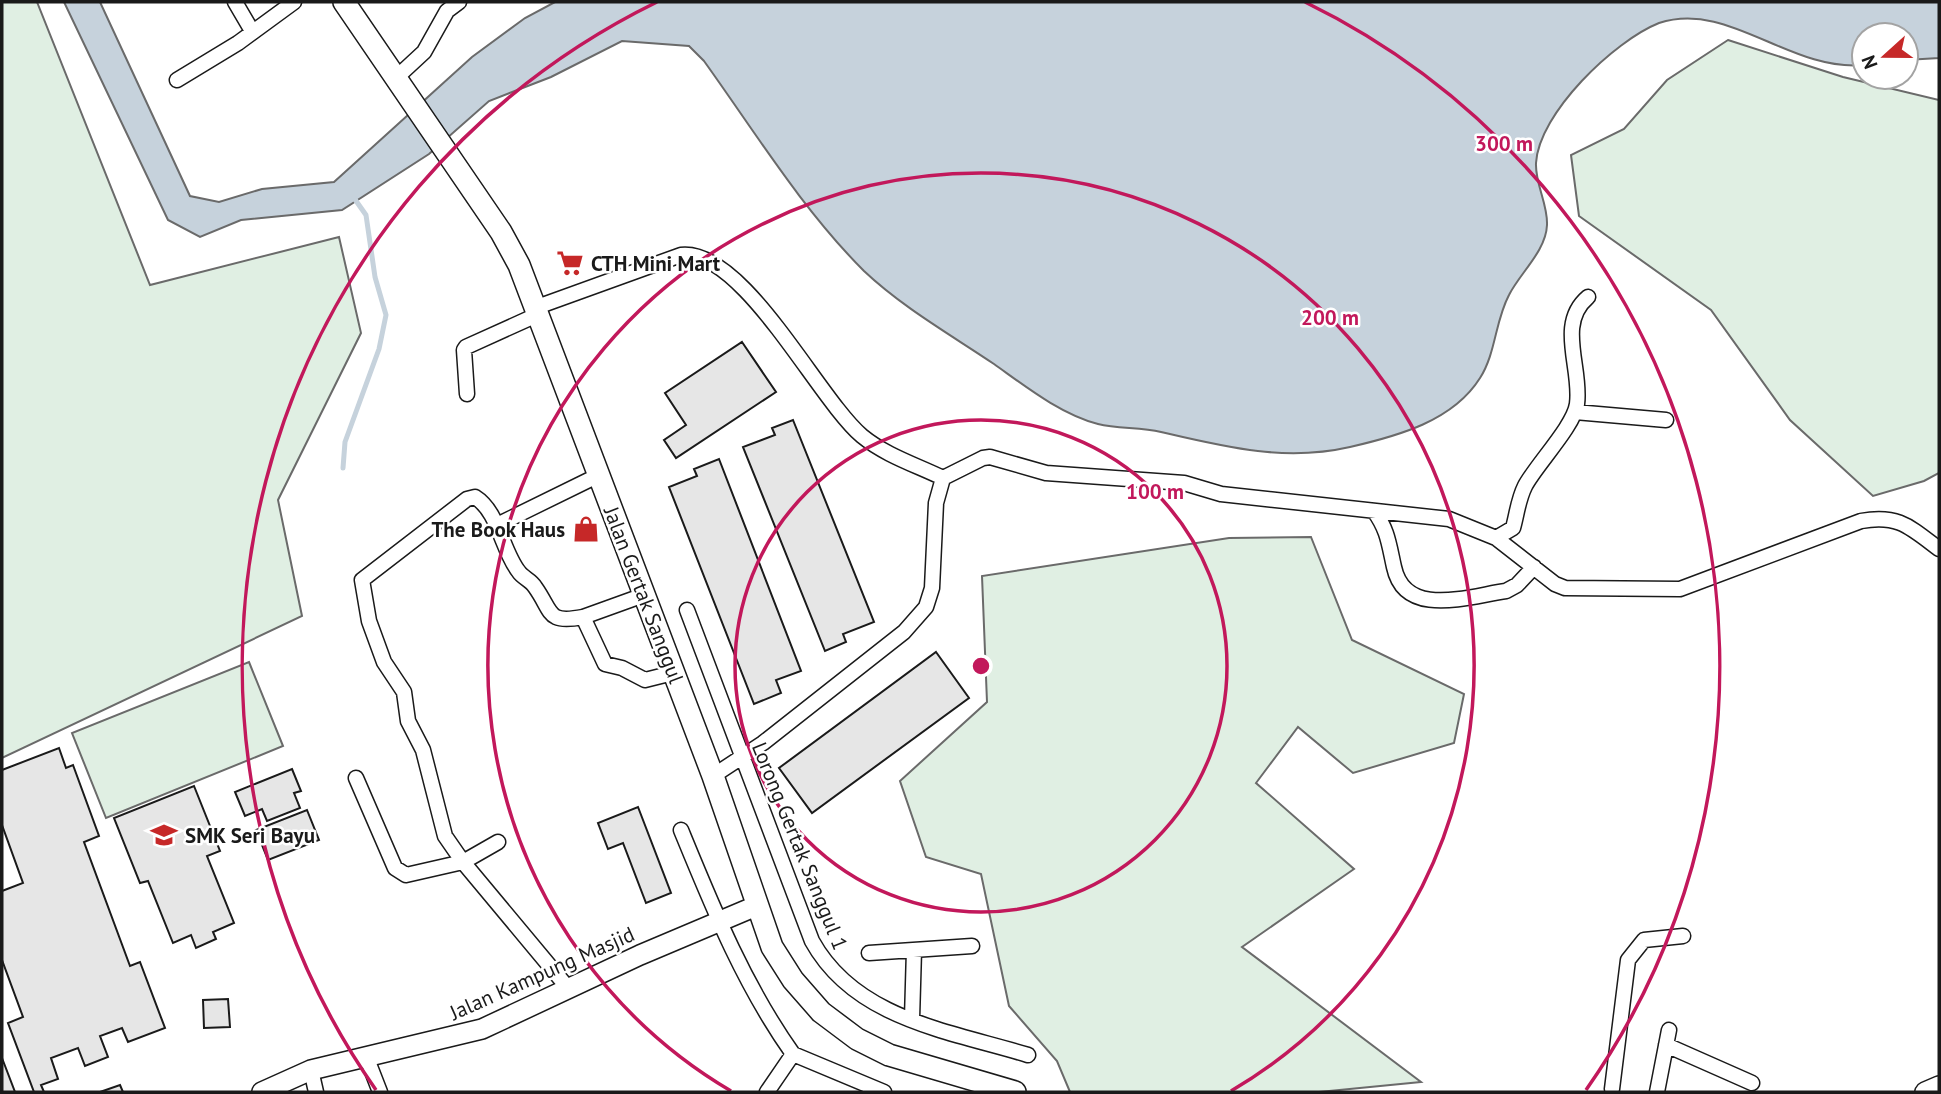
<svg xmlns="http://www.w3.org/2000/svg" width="1941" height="1094" font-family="'PT Sans',sans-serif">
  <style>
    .green { fill: #e0efe3; stroke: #6a6a6a; stroke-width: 2 }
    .water { fill: #c6d2dc; stroke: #6a6a6a; stroke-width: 2 }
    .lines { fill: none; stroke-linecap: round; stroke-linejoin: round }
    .stream { stroke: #c6d2dc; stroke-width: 5 }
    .building { fill: #e6e6e6; stroke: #1a1a1a; stroke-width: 2 }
    .minor-casing { stroke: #1a1a1a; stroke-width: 17 }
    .tertiary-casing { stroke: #1a1a1a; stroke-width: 22 }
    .secondary-casing { stroke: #1a1a1a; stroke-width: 24 }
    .minor { stroke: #fff; stroke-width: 14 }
    .tertiary { stroke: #fff; stroke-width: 19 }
    .secondary { stroke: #fff; stroke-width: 21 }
    .ring { fill: none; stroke: #c2185b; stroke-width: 3.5 }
    .labels { text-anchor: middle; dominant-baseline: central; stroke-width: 5; stroke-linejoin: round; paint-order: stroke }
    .poi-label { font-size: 21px; font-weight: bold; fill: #1a1a1a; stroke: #fff; text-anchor: start }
    .street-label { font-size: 21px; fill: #1a1a1a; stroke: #fff }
    .centre { fill: #c2185b; stroke: #fff; stroke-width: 3.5 }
    .ring-label { font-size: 21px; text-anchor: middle; font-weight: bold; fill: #c2185b; stroke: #fff; stroke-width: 5; stroke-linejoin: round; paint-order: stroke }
  </style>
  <rect width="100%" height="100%" fill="#fff"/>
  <path class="green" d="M2,2H37L150,285L339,237L361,333L278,500L302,616L2,758Z
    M1728,40L1843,77L1939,100V473L1924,481L1873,496L1790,420L1711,310L1579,216L1571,155L1624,129L1667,80Z
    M1311,537L1352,640L1464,694L1454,743L1353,773L1298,727L1256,783L1354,869L1242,947L1421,1082L1319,1092H1070L1057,1061L1009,1006L981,874L926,857L900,781L987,702L982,576L1229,538Z
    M249,662L283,746L106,818L72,733Z"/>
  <path class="water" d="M64,2H100L190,196L219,202L262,189L334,182L472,57L525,18L555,2H1939V58L1906,60V35H1864V65C1789,72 1729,0 1659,23C1614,41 1539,113 1536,163C1535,184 1548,204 1547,225C1546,251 1520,273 1509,295C1495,321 1496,353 1480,378C1453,421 1398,436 1350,447C1285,462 1225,447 1161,432C1140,427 1118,429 1098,424C1060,414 1025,386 994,364C951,335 902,307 864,271C802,209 755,132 704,61L689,46L622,41L551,77L489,101L429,154L342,210L241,220L200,237L168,220Z"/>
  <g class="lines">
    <path class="stream" d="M343,468L345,442L379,349L386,315L375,277L366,215L354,198"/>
  </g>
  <path class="building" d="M742,342L776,392L676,458L664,440L686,425L665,393Z
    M793,420L874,622L843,634L846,642L825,651L743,447L775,435L772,428Z
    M719,459L801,671L776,680L781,693L754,704L669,487L697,476L694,469Z
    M936,652L969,698L812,813L779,768Z
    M59,748L66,768L73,765L99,836L84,842L130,966L140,962L165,1028L128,1042L122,1028L100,1036L108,1057L85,1066L78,1048L51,1058L58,1079L41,1085L44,1092H34L8,1023L23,1017L2,960V891L23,883L2,825V770Z
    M292,769L301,791L294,793L300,808L267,821L262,809L245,816L235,792Z
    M194,786L220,851L207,856L234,923L213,932L216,939L196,948L191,935L173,943L148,881L140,883L114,818Z
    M638,807L671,893L646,903L623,843L608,849L598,823Z
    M307,810L319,840L268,860L256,830Z
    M228,999L230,1027L204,1028L203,1000Z
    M2,1058L15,1092H2Z
    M120,1085L123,1092H100Z"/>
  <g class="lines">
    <g class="minor-casing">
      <path id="minor" d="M235,2L252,31
        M397,77L424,52L447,11L459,2
        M177,80L238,43L294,2
        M537,307L681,255C743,248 818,399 862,436C885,455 916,465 943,478
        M467,394L464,350L466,347L539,314
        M1575,412L1666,420
        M943,478L983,458L990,457L1046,473L1184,483L1221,494L1449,519L1496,538L1555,584L1565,588L1680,589L1861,521C1898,514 1910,527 1939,549
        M1374,511C1388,530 1389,545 1394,567C1405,619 1469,596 1506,591L1517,585L1534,567
        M495,526L599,475
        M1496,538L1513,528C1517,514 1518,500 1525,486C1536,465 1574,426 1577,404C1582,368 1556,324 1588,297
        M687,610L812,941C855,1019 949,1031 1028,1055
        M583,617L644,595
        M713,776L763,743L904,632L926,607L932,588L936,503L943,478
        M356,778L395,868L406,875L463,862L498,842
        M681,830C713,908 744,985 793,1054L767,1092
        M869,953L972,946
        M568,988L463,862L445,836L423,750L408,721L404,692L384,662L369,621L362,580L467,499L475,497C499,512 502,551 519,572C523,578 531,580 535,587C553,612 546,624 583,617L605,664L622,668L645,680L673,673
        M912,1019L914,950
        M1666,1045L1752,1083
        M793,1054L884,1092
        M366,1056L380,1092
        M311,1070L316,1092
        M1612,1089L1628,960L1644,940L1683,936
        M1657,1092L1669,1030"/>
    </g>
    <g class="tertiary-casing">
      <path id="tertiary" d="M262,1092L311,1070L482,1029L640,955L756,906
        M1925,1092L1939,1086"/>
    </g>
    <g class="secondary-casing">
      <path id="secondary" d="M344,2L501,232L519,265L713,776L772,947L793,980L821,1012L857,1039L889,1055L1015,1092"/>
    </g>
    <use href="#minor" class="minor"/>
    <use href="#tertiary" class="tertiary"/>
    <use href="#secondary" class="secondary"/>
  </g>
  <g class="ring">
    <circle cx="981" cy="666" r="246"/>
    <path d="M731 1091A493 493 0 1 1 1231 1091"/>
    <path d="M376 1090A739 739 0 0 1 657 2M1305 2A739 739 0 0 1 1586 1090"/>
  </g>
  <defs>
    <g id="supermarket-bare" transform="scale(2.1)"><path d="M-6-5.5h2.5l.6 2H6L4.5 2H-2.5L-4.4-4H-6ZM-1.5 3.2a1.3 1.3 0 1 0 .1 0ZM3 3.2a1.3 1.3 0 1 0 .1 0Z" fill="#c62828" stroke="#fff" stroke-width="2.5" paint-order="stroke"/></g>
    <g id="shop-bare" transform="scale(2.1)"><path d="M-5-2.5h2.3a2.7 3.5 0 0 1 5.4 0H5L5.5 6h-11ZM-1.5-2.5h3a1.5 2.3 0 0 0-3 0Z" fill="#c62828" stroke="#fff" stroke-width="2.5" paint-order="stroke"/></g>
    <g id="school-bare" transform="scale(2.1)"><path d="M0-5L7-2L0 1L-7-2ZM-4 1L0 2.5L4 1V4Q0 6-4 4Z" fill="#c62828" stroke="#fff" stroke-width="2.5" paint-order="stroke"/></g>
  </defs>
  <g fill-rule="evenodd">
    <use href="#supermarket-bare" x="570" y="263"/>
    <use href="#shop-bare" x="586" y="529"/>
    <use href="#school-bare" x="164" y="835"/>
  </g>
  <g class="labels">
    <g class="poi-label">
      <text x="591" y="263">CTH Mini Mart</text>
      <text x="565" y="529" text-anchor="end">The Book Haus</text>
      <text x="185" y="835">SMK Seri Bayu</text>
    </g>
    <g class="street-label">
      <text transform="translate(644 595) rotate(69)">Jalan Gertak Sanggul</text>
      <text transform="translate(800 846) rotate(68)">Lorong Gertak Sanggul 1</text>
      <text transform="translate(542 973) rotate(-24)">Jalan Kampung Masjid</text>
    </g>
  </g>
  <circle cx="981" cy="666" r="10" class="centre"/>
  <g class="ring-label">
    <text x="1504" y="151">300 m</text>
    <text x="1330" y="325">200 m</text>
    <text x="1155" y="499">100 m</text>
  </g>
  <rect width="1941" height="1094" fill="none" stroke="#1a1a1a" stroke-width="7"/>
  <g transform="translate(1885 56) rotate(249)"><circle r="33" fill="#ffffff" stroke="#a3a3a3" stroke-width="2"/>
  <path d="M0-5L12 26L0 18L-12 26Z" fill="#c62828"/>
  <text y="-10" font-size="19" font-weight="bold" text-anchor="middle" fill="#1a1a1a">N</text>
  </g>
</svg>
